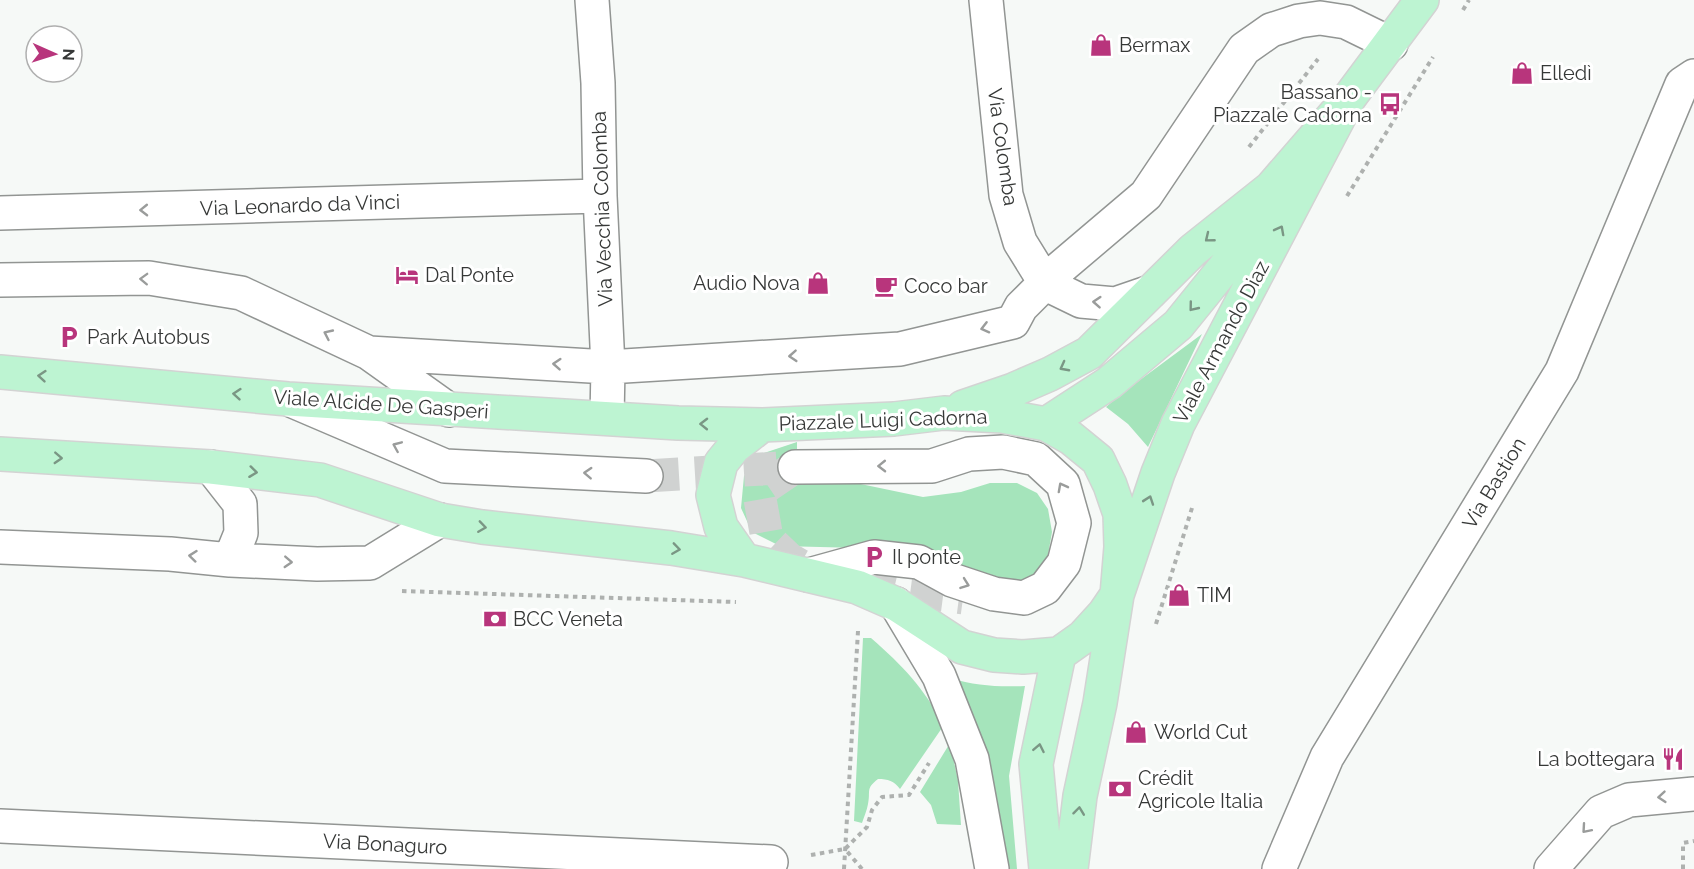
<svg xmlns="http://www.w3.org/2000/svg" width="1694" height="869" font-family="Raleway,sans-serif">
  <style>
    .green { fill: #a5e4bb }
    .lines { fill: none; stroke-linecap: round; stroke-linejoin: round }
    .minor-tunnel { stroke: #d0d2d1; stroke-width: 33; stroke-dasharray: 33 16; stroke-linecap: butt }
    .minor-casing { stroke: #929593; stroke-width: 36 }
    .major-casing { stroke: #d3d3d3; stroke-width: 36 }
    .path { stroke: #aeb1af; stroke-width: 4; stroke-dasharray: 4.5 4.5; stroke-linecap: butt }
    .minor { stroke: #fff; stroke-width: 33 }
    .major { stroke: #bdf4d2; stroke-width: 33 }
    .oneway { stroke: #9a9c9b }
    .oneway2 { stroke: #7a9684 }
    .labels { text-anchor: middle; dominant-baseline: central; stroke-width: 6; stroke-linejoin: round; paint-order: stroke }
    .poi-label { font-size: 20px; fill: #363837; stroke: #fff; text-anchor: start }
    .street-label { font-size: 20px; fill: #363837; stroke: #fff }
  </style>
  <rect width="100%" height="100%" fill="#f6f9f7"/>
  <path class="green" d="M1202,334L1148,447L1128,424L1106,407L1121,394Z
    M797,442V481L851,482L923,497L961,492L990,483H1017L1037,493L1048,509L1052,532L1048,555L1034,576L1018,585L900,549L780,546L752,532L741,508L744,476L764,453Z
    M863,638H871C904,667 922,686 944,725L900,789C894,781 888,779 878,779C865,789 871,791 868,804C867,810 864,817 862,823L854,821Z
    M950,678C976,686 998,687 1025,686L1009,776L1017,869H999Z
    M950,743L958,781L961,825L937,824L931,805L920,792Z"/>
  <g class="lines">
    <path class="minor-tunnel" d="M795,467L767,486L760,499L767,538L789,559L805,568L894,589L963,598
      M646,476L795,467"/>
    <g class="minor-casing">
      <path id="minor" d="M592,0L598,83L600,196L608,367L607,418
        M986,0L1006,195L1020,242L1046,284L1081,301L1115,304L1150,292
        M0,213L600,196
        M0,280L149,278L241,293L369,353L449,410
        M369,353L608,367L900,349L1013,322L1021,307L1060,268L1146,195L1244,49L1271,30L1299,21L1320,18L1346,22L1391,44
        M293,401L445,466L646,476
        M795,467L932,466L969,454L1003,452L1036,459L1063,484L1074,523L1064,563L1045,588L1024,598L994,594L952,580L919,562L874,557L809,575
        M0,547L170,554L230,560L241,533L240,504L211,467
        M230,560L317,564L370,563L440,520
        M896,604L939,676L972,759L992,869
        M0,826L771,862
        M1279,869L1327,757L1562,371L1682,84L1694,76
        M1551,869L1601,812L1629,800L1694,794"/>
    </g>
    <g class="major-casing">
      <path id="major" d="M0,372L288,399L678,423L762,425L894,419L944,413L1002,416L1046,424L1071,438L1098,460L1110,485L1120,514L1121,547L1117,595L1104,614L1083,637L1059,654L1023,657L994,655L962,647L896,604L857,587L744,560L671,548L482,527L440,520L320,480L211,467L0,454
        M963,407L1013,390L1050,374L1089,353L1193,250L1271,188L1349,98L1422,0
        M1046,424L1109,383L1178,325L1229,262L1262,202
        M744,560L721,527L713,495L721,463L734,447L762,425
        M1046,869L1036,764L1059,654
        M1071,869L1080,796L1100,703L1117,595L1158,473L1178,424L1349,98"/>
    </g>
    <path class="path" d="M1463,10L1469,0
      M1249,147L1318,59
      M1347,196L1433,57
      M402,591L736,602
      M1156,624L1192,508
      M811,855L845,849
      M844,869L858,631
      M862,869L845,849L867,827L872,810L882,797L909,795L929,763
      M1683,869V843L1694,841"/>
    <use href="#minor" class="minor"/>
    <use href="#major" class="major"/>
  </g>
  <defs><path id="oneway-chevron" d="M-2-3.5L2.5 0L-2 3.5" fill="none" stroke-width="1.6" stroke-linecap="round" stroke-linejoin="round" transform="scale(1.5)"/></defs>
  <g class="oneway">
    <use href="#oneway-chevron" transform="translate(144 210) rotate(179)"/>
    <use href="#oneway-chevron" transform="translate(144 279) rotate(-178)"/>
    <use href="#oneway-chevron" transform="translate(1097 302) rotate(-176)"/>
    <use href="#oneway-chevron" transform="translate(985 328) rotate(166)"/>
    <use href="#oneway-chevron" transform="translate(328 334) rotate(-155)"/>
    <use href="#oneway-chevron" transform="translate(793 356) rotate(176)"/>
    <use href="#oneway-chevron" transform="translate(557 364) rotate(-176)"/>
    <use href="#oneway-chevron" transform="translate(397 446) rotate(-157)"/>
    <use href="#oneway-chevron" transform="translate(882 466) rotate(179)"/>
    <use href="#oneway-chevron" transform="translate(588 473) rotate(-177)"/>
    <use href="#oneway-chevron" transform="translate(1062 487) rotate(-118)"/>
    <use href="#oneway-chevron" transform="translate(193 556) rotate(-174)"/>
    <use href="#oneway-chevron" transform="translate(288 562) rotate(3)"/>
    <use href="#oneway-chevron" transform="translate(965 584) rotate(20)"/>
    <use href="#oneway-chevron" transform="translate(1662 797) rotate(175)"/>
    <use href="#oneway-chevron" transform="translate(1586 829) rotate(131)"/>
  </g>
  <g class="oneway2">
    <use href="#oneway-chevron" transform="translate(1280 230) rotate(-62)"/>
    <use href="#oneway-chevron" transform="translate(1209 238) rotate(141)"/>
    <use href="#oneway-chevron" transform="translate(1193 307) rotate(129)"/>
    <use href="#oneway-chevron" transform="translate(1064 367) rotate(152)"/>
    <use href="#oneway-chevron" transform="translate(42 376) rotate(-175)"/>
    <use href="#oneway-chevron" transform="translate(237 394) rotate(-175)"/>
    <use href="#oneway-chevron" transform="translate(704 424) rotate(-179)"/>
    <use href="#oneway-chevron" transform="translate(58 458) rotate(3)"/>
    <use href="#oneway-chevron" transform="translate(253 472) rotate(7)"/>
    <use href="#oneway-chevron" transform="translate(1149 500) rotate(-71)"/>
    <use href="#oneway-chevron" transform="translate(482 527) rotate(8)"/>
    <use href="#oneway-chevron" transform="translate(676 549) rotate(8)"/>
    <use href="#oneway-chevron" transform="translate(1039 748) rotate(-79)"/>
    <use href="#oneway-chevron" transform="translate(1079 811) rotate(-83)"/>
  </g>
  <defs>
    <g id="shop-bare" transform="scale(1.8)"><path d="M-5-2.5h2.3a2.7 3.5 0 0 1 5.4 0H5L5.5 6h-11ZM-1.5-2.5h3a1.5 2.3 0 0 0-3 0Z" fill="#b8357c" stroke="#fff" stroke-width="2.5" paint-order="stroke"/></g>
    <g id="bus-bare" transform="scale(1.8)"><path d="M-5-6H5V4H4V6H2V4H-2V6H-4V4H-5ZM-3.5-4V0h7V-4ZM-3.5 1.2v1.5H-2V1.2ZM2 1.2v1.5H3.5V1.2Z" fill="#b8357c" stroke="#fff" stroke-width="2.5" paint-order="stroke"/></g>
    <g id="hotel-bare" transform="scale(1.8)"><path d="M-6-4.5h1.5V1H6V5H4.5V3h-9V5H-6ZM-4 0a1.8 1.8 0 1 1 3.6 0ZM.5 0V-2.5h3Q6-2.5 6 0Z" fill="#b8357c" stroke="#fff" stroke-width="2.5" paint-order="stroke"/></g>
    <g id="cafe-bare" transform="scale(1.8)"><path d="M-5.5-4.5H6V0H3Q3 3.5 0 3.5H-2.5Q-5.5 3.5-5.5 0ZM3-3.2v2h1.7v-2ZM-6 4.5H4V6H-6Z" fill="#b8357c" stroke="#fff" stroke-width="2.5" paint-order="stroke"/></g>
    <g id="parking-bare" transform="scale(1.8)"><path d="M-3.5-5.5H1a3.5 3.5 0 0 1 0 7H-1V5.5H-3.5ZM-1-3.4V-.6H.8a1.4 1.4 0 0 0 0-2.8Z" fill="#b8357c" stroke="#fff" stroke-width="2.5" paint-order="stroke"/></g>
    <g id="bank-bare" transform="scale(1.8)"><path d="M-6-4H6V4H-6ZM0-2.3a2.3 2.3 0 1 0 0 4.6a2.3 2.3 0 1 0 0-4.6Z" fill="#b8357c" stroke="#fff" stroke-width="2.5" paint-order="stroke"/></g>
    <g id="restaurant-bare" transform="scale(1.8)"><path d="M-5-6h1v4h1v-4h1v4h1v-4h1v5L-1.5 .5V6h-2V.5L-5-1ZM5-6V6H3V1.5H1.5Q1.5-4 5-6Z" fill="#b8357c" stroke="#fff" stroke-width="2.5" paint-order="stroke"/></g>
  </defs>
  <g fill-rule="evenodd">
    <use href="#shop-bare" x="1101" y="45"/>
    <use href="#shop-bare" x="1522" y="73"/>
    <use href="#bus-bare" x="1390" y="104"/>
    <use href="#hotel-bare" x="407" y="275"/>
    <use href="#shop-bare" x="818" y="283"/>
    <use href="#cafe-bare" x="886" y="286"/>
    <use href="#parking-bare" x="69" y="337"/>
    <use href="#parking-bare" x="874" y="557"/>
    <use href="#shop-bare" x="1179" y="595"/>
    <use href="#bank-bare" x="495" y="619"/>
    <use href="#shop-bare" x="1136" y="732"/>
    <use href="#restaurant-bare" x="1673" y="759"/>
    <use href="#bank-bare" x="1120" y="789"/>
  </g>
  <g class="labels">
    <g class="poi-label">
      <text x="1119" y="45">Bermax</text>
      <text x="1540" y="73">Elledì</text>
      <text x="1372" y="92" text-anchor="end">Bassano -<tspan x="1372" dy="23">Piazzale Cadorna</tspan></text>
      <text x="425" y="275">Dal Ponte</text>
      <text x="800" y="283" text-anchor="end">Audio Nova</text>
      <text x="904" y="286">Coco bar</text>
      <text x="87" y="337">Park Autobus</text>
      <text x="892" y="557">Il ponte</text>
      <text x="1197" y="595">TIM</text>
      <text x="513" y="619">BCC Veneta</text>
      <text x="1154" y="732">World Cut</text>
      <text x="1655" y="759" text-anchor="end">La bottegara</text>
      <text x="1138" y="778">Crédit<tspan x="1138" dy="23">Agricole Italia</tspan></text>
    </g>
    <g class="street-label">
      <text transform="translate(1003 147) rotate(82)">Via Colomba</text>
      <text transform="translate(300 205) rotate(-2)">Via Leonardo da Vinci</text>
      <text transform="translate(602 209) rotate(-92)">Via Vecchia Colomba</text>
      <text transform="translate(1221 342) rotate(-62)">Viale Armando Diaz</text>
      <text transform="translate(381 404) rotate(4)">Viale Alcide De Gasperi</text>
      <text transform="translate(883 420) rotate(-2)">Piazzale Luigi Cadorna</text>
      <text transform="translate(1494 483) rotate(-59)">Via Bastion</text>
      <text transform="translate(385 844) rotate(3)">Via Bonaguro</text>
    </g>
  </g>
  <g transform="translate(54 54) rotate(93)"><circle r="28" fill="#ffffff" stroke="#afafaf" stroke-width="1.5"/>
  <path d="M0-4.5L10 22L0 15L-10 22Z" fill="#b8357c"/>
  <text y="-9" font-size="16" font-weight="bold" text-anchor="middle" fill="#363837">N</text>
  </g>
</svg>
